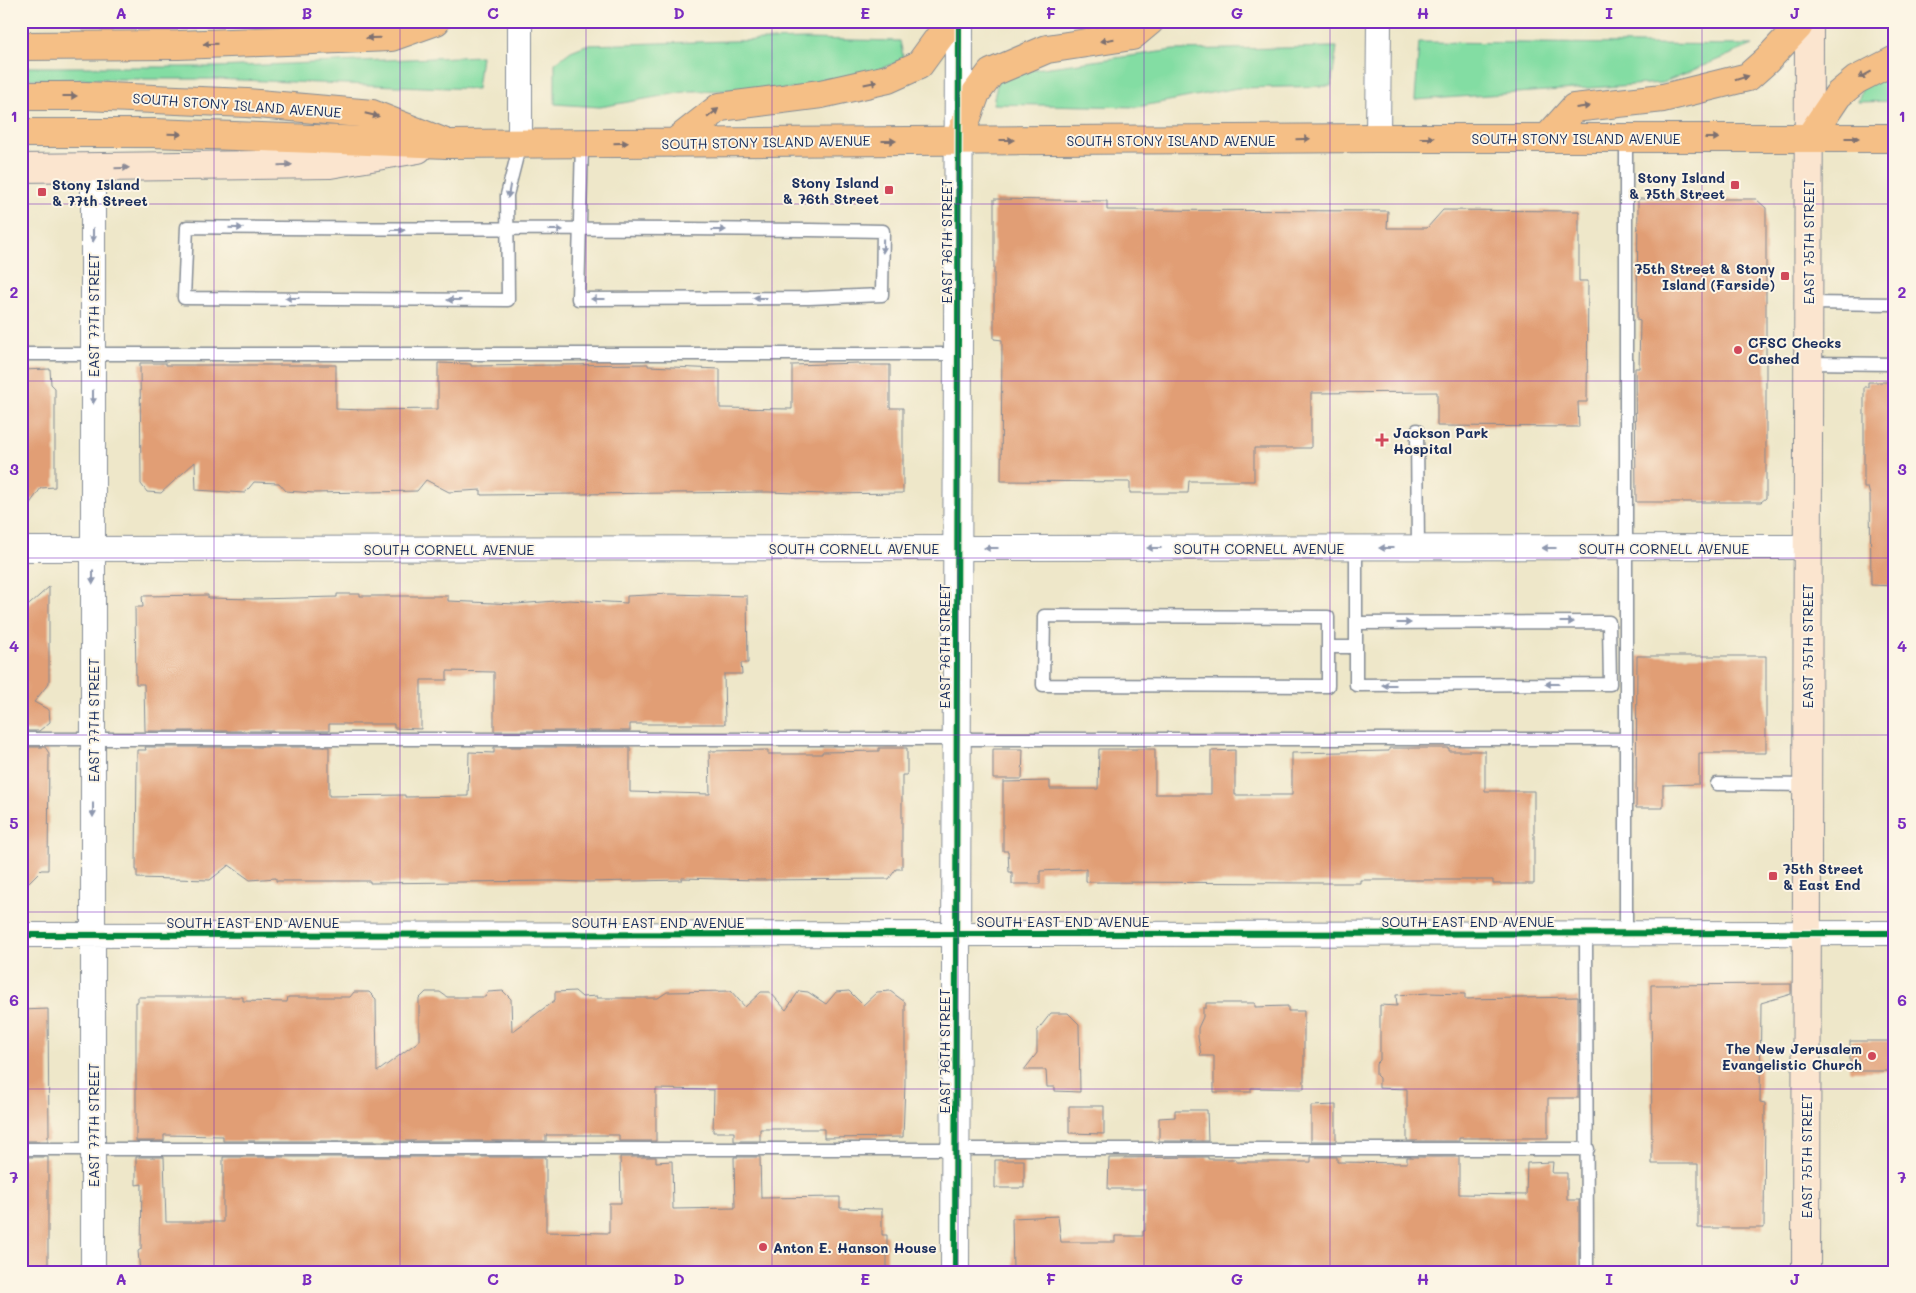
<svg xmlns="http://www.w3.org/2000/svg" width="1916" height="1293" font-family="Mali,sans-serif">
  <style>
    .green { fill: #83dda3; stroke: #4f8680 }
    .building { fill: #e19e74 }
    .lines { fill: none; stroke-linecap: round; stroke-linejoin: round }
    .service-casing { stroke: #848b94; stroke-width: 15 }
    .minor-casing { stroke: #848b94; stroke-width: 26 }
    .tertiary-casing { stroke: #848b94; stroke-width: 30 }
    .secondary-casing { stroke: #848b94; stroke-width: 30 }
    .trunk-casing { stroke: #848b94; stroke-width: 30 }
    .motorway-casing { stroke: #848b94; stroke-width: 30 }
    .service { stroke: #fff; stroke-width: 12 }
    .minor { stroke: #fff; stroke-width: 24 }
    .tertiary { stroke: #fff; stroke-width: 28 }
    .secondary { stroke: #fbe5cf; stroke-width: 28 }
    .trunk { stroke: #f5bf86; stroke-width: 28 }
    .motorway { stroke: #f5bf86; stroke-width: 28 }
    .cycleway-casing { stroke: #fcf5e5; stroke-width: 9 }
    .cycleway { stroke: #00873e; stroke-width: 6 }
    .oneway { fill: #7d7070 }
    .oneway2 { fill: #8b8a96 }
    .oneway3 { fill: #8d97ae }
    .grid { fill: none; stroke: #7b2cbf; stroke-width: 1; stroke-opacity: 0.55 }
    .poi-dot { fill: #d1495b; stroke: #fcf5e5; stroke-width: 2 }
    .labels { text-anchor: middle; dominant-baseline: central; stroke-width: 4; stroke-linejoin: round; paint-order: stroke }
    .street-label { font-size: 14px; fill: #1b2f5e; stroke: #fcf5e5 }
    .poi-label { font-size: 14px; font-weight: bold; fill: #1b2f5e; stroke: #fcf5e5; text-anchor: start }
    .neatline { fill: none; stroke: #7b2cbf; stroke-width: 2 }
    .grid-label { font-size: 16px; text-anchor: middle; font-weight: bold; fill: #7b2cbf }
  </style>
  <rect width="100%" height="100%" fill="#fcf5e5"/>
  <filter id="ink" filterUnits="userSpaceOnUse"><feTurbulence type="fractalNoise" baseFrequency=".02" numOctaves="2"/><feDisplacementMap in="SourceGraphic" scale="10" xChannelSelector="R" yChannelSelector="G"/><feConvolveMatrix kernelMatrix="1 2 1 2 8 2 1 2 1" color-interpolation-filters="sRGB"/></filter>
  <filter id="wash" filterUnits="userSpaceOnUse"><feTurbulence type="fractalNoise" baseFrequency=".0096" numOctaves="4" result="noise"/><feDisplacementMap in="SourceGraphic" scale="20" xChannelSelector="R" yChannelSelector="G"/><feGaussianBlur stdDeviation="1.12" result="paint"/><feColorMatrix in="noise" values="0 0 0 0 0 0 0 0 0 0 0 0 0 0 0 0 0 1.4 0 .05"/><feComposite in="paint" operator="in"/></filter>
  <g filter="url(#wash)">
    <rect width="100%" height="100%" fill="#eee7c9"/>
    <path class="green" d="M805,39L900,41L904,60L857,77L801,89L690,91L600,107L555,104V63L571,51L586,45Z
      M1419,42L1753,45L1662,83L1415,100Z
      M1337,47L1331,86L1237,88L1137,107L993,104L999,74L1174,50Z
      M481,56L477,89L213,79H21V67H218Z
      M1895,72V101L1858,102L1864,81Z"/>
    <g id="blocks">
      <path class="building" d="M994,199L1107,201V210L1388,211L1387,228H1427L1443,210L1579,211V281H1588L1587,402H1578L1579,427L1437,426V392L1311,393V448H1254V481H1189L1188,493H1130V482L1001,481L1002,340L994,339Z
        M1638,199H1756L1766,208V498L1761,502H1636L1635,368H1639L1640,321L1637,320Z
        M140,363H166V365H336V409L364,410L438,409V363L471,364V366L648,364V366L720,369V408L792,409V365L859,363V365H890V408H903V493L825,494L768,492L481,495V490L449,492L426,480L417,491L314,493L286,491L279,483L254,482L245,493L196,490L195,462L161,493L147,492L141,484Z
        M50,369L51,384L55,388V487L41,488L21,516V370Z
        M1868,382H1895V586L1871,585L1870,495L1868,488H1864V387H1868Z
        M49,587V683L34,702L49,710L50,722L39,731H21V612Z
        M337,594H360V596H448V601L516,604L569,600L627,603V596L670,594L747,596L748,663H741L742,674H724L725,724H630V731H494V672L447,671V680H421V729L394,728V724H329V731H145L144,684H136L135,607H143L142,596L208,595V598L255,599L337,597Z
        M1637,656H1766V753H1699V784L1663,785V808H1636Z
        M21,747H45L49,753L48,870H41L21,890Z
        M145,747H329V796L405,795V797L468,796L469,752L494,753V747H630V792L710,794L709,751L768,750V754H822V752L879,751V748H907V775H902V869H896L889,879L758,880L682,878V880L587,882L554,881L370,883V881H276V878L250,880L229,865L210,880L137,878V870H136L137,750H146Z
        M1389,748H1449V751H1485V791H1534V884H1493V880H1360V883H1322L1086,882V869L1040,871V884H1012V872H1009L1008,851H1003V782L1050,781V789H1098L1099,749H1155V794H1211V751L1235,750V795H1292V753L1389,751Z
        M993,749H1023L1022,779H993Z
        M1791,984V994L1761,1003L1760,1102L1765,1103L1764,1228H1698V1164H1652L1651,985Z
        M503,991L511,999L512,1032L555,1000V992L575,991L582,997L597,996V998H658L667,992L731,991L745,1007L761,992H770L786,1010L799,991L808,992L826,1004L836,992L849,991L863,1005L877,992L890,991L905,1002V1084L903,1137L824,1138V1129H760V1141H734V1132H713L714,1090L656,1089V1141H619V1135H546V1141H223V1136L164,1135V1141H136V1002H138V997H243V1001L287,1002L288,997H350L354,992H369L376,999L377,1072L419,1041V999L426,992H440L447,997H485L488,992Z
        M1429,993L1465,994V999L1578,997V1098H1548V1138H1459V1141H1407V1089L1379,1088V1078L1376,1075V1064L1380,1060V1005L1397,1006L1396,995Z
        M1206,1003H1255V1007L1288,1006V1011H1304V1089L1251,1088V1092H1214V1056H1201L1198,1037V1028L1203,1017V1008H1206Z
        M48,1009L49,1136H48V1141H23L21,1010Z
        M1051,1013H1068L1079,1024L1080,1092L1055,1091V1087H1047L1046,1070H1024L1037,1053V1031Z
        M1850,1041H1895V1071H1850Z
        M1336,1105V1141H1311V1106Z
        M1069,1106H1104V1134L1069,1133Z
        M1175,1110H1207L1208,1141H1159V1118L1175,1117Z
        M23,1157H48V1272H21V1160Z
        M136,1157H164L166,1222H223V1157H546V1232L609,1233V1203H621L620,1157H656V1162L672,1161L673,1209L735,1208L734,1157H760L761,1198L840,1197V1208L882,1209V1235H887V1272H140L138,1251L141,1249L142,1184L136,1185Z
        M1208,1157V1159H1236V1162H1311V1157H1337V1162L1407,1163V1157H1459V1194L1526,1195L1527,1163L1553,1162L1552,1173H1567V1200H1579V1272H1013L1012,1218L1058,1216L1061,1242H1115V1236H1143V1231H1145V1189H1108L1109,1158Z
        M995,1160H1024V1188H995Z"/>
    </g>
  </g>
  <g filter="url(#ink)">
    <use href="#blocks" fill-opacity="0" stroke="#848b94" stroke-width="1"/>
    <g class="lines">
      <g class="service-casing">
        <path id="service" d="M520,144L507,195L508,300L184,298L187,227C419,230 651,227 883,231L882,295L809,298L578,299L582,143
          M1808,303L1895,304
          M21,354H958
          M1808,363L1895,364
          M1417,430L1418,548
          M1044,616L1328,617V686L1043,685Z
          M1356,623L1609,622L1610,684L1356,685C1356,639 1356,594 1356,548
          M1328,647H1356
          M21,739H1626
          M1717,784L1807,785
          M1586,933L1587,1272
          M1626,933V138
          M21,1149H1588"/>
      </g>
      <g class="minor-casing">
        <path id="minor" d="M520,21V144
          M1378,138L1379,21
          M21,549L1808,547
          M21,935L1895,933
          M93,1272V168"/>
      </g>
      <g class="tertiary-casing">
        <path id="tertiary" d="M955,1272L959,21"/>
      </g>
      <g class="secondary-casing">
        <path id="secondary" d="M21,168L330,164L418,149
          M1806,1272L1809,21"/>
      </g>
      <g class="trunk-casing">
        <path id="trunk" d="M21,46L178,45L391,37L436,21
          M21,96H84L247,103L372,114L448,144L1378,138H1895
          M1547,138L1574,108L1663,98L1748,77L1767,60L1798,27L1801,21
          M1809,138L1838,95L1856,80L1895,60
          M959,140L976,93L991,73L1047,49L1132,36L1150,21
          M674,143L720,107L821,94L888,79L919,65L951,21"/>
      </g>
      <g class="motorway-casing">
        <path id="motorway" d="M21,133H153L448,144"/>
      </g>
      <use href="#service" class="service"/>
      <use href="#minor" class="minor"/>
      <use href="#tertiary" class="tertiary"/>
      <use href="#secondary" class="secondary"/>
      <use href="#trunk" class="trunk"/>
      <use href="#motorway" class="motorway"/>
      <g class="cycleway-casing">
        <path id="cycleway" d="M21,935L1895,933
          M955,1272L959,21"/>
      </g>
      <use href="#cycleway" class="cycleway"/>
    </g>
    <defs><path id="oneway-solid" d="M-6-.8H1V-3.2L6.5 0L1 3.2V.8H-6Z" transform="scale(1.25)"/></defs>
    <g class="oneway">
      <use href="#oneway-solid" transform="translate(373 38) rotate(178)"/>
      <use href="#oneway-solid" transform="translate(1107 40) rotate(171)"/>
      <use href="#oneway-solid" transform="translate(210 44) rotate(178)"/>
      <use href="#oneway-solid" transform="translate(1865 75) rotate(152)"/>
      <use href="#oneway-solid" transform="translate(1742 78) rotate(-18)"/>
      <use href="#oneway-solid" transform="translate(871 83) rotate(-12)"/>
      <use href="#oneway-solid" transform="translate(70 96)"/>
      <use href="#oneway-solid" transform="translate(1583 107) rotate(-7)"/>
      <use href="#oneway-solid" transform="translate(713 113) rotate(-38)"/>
      <use href="#oneway-solid" transform="translate(372 115) rotate(13)"/>
      <use href="#oneway-solid" transform="translate(175 134) rotate(2)"/>
      <use href="#oneway-solid" transform="translate(1427 138)"/>
      <use href="#oneway-solid" transform="translate(1712 138)"/>
      <use href="#oneway-solid" transform="translate(1852 138)"/>
      <use href="#oneway-solid" transform="translate(1303 139) rotate(-1)"/>
      <use href="#oneway-solid" transform="translate(1007 140)"/>
      <use href="#oneway-solid" transform="translate(889 141)"/>
      <use href="#oneway-solid" transform="translate(621 143) rotate(-1)"/>
    </g>
    <g class="oneway2">
      <use href="#oneway-solid" transform="translate(285 165) rotate(-1)"/>
      <use href="#oneway-solid" transform="translate(122 168) rotate(-1)"/>
    </g>
    <g class="oneway3">
      <use href="#oneway-solid" transform="translate(509 191) rotate(100)"/>
      <use href="#oneway-solid" transform="translate(236 228) rotate(1)"/>
      <use href="#oneway-solid" transform="translate(398 230)"/>
      <use href="#oneway-solid" transform="translate(556 230)"/>
      <use href="#oneway-solid" transform="translate(719 230)"/>
      <use href="#oneway-solid" transform="translate(93 235) rotate(90)"/>
      <use href="#oneway-solid" transform="translate(883 246) rotate(91)"/>
      <use href="#oneway-solid" transform="translate(292 298) rotate(-180)"/>
      <use href="#oneway-solid" transform="translate(760 298) rotate(180)"/>
      <use href="#oneway-solid" transform="translate(598 299) rotate(180)"/>
      <use href="#oneway-solid" transform="translate(454 300) rotate(-180)"/>
      <use href="#oneway-solid" transform="translate(93 397) rotate(90)"/>
      <use href="#oneway-solid" transform="translate(991 548) rotate(180)"/>
      <use href="#oneway-solid" transform="translate(1154 548) rotate(180)"/>
      <use href="#oneway-solid" transform="translate(1386 548) rotate(-180)"/>
      <use href="#oneway-solid" transform="translate(1549 548) rotate(180)"/>
      <use href="#oneway-solid" transform="translate(93 577) rotate(90)"/>
      <use href="#oneway-solid" transform="translate(1567 622)"/>
      <use href="#oneway-solid" transform="translate(1404 623)"/>
      <use href="#oneway-solid" transform="translate(1552 684) rotate(180)"/>
      <use href="#oneway-solid" transform="translate(1389 685) rotate(180)"/>
      <use href="#oneway-solid" transform="translate(93 810) rotate(90)"/>
    </g>
  </g>
  <path class="grid" d="M214,21V1272M400,21V1272M586,21V1272M772,21V1272M958,21V1272M1144,21V1272M1330,21V1272M1516,21V1272M1702,21V1272M21,204H1895M21,381H1895M21,558H1895M21,735H1895M21,912H1895M21,1089H1895"/>
  <g class="poi-dot">
    <rect x="1730" y="180" width="10" height="10" rx="2.5"/>
    <rect x="884" y="185" width="10" height="10" rx="2.5"/>
    <rect x="37" y="187" width="10" height="10" rx="2.5"/>
    <rect x="1780" y="271" width="10" height="10" rx="2.5"/>
    <circle cx="1738" cy="350" r="5"/>
    <path d="M1379.5 432.5h5v5h5v5h-5v5h-5v-5h-5v-5h5z"/>
    <rect x="1768" y="871" width="10" height="10" rx="2.5"/>
    <circle cx="1872" cy="1056" r="5"/>
    <circle cx="763" cy="1247" r="5"/>
  </g>
  <g class="labels">
    <g class="street-label">
      <text transform="translate(237 105) rotate(4)">SOUTH STONY ISLAND AVENUE</text>
      <text x="1576" y="138">SOUTH STONY ISLAND AVENUE</text>
      <text x="1171" y="140">SOUTH STONY ISLAND AVENUE</text>
      <text transform="translate(766 142) rotate(-1)">SOUTH STONY ISLAND AVENUE</text>
      <text transform="translate(946 241) rotate(-90)">EAST 76TH STREET</text>
      <text transform="translate(1808 242) rotate(-90)">EAST 75TH STREET</text>
      <text transform="translate(93 315) rotate(-90)">EAST 77TH STREET</text>
      <text x="854" y="548">SOUTH CORNELL AVENUE</text>
      <text x="1259" y="548">SOUTH CORNELL AVENUE</text>
      <text x="1664" y="548">SOUTH CORNELL AVENUE</text>
      <text x="449" y="549">SOUTH CORNELL AVENUE</text>
      <text transform="translate(944 646) rotate(-90)">EAST 76TH STREET</text>
      <text transform="translate(1807 646) rotate(-90)">EAST 75TH STREET</text>
      <text transform="translate(93 720) rotate(-90)">EAST 77TH STREET</text>
      <text x="1063" y="921">SOUTH EAST END AVENUE</text>
      <text x="1468" y="921">SOUTH EAST END AVENUE</text>
      <text x="253" y="922">SOUTH EAST END AVENUE</text>
      <text x="658" y="922">SOUTH EAST END AVENUE</text>
      <text transform="translate(944 1051) rotate(-90)">EAST 76TH STREET</text>
      <text transform="translate(93 1125) rotate(-90)">EAST 77TH STREET</text>
      <text transform="translate(1806 1156) rotate(-90)">EAST 75TH STREET</text>
    </g>
    <g class="poi-label">
      <text x="1725" y="177" text-anchor="end">Stony Island<tspan x="1725" dy="16">&amp; 75th Street</tspan></text>
      <text x="879" y="182" text-anchor="end">Stony Island<tspan x="879" dy="16">&amp; 76th Street</tspan></text>
      <text x="52" y="184">Stony Island<tspan x="52" dy="16">&amp; 77th Street</tspan></text>
      <text x="1775" y="268" text-anchor="end">75th Street &amp; Stony<tspan x="1775" dy="16">Island (Farside)</tspan></text>
      <text x="1748" y="342">CFSC Checks<tspan x="1748" dy="16">Cashed</tspan></text>
      <text x="1393" y="432">Jackson Park<tspan x="1393" dy="16">Hospital</tspan></text>
      <text x="1783" y="868">75th Street<tspan x="1783" dy="16">&amp; East End</tspan></text>
      <text x="1862" y="1048" text-anchor="end">The New Jerusalem<tspan x="1862" dy="16">Evangelistic Church</tspan></text>
      <text x="773" y="1247">Anton E. Hanson House</text>
    </g>
  </g>
  <rect width="1916" height="1293" fill="none" stroke="#fcf5e5" stroke-width="55"/>
  <rect x="28" y="28" width="1860" height="1238" class="neatline"/>
  <g class="grid-label">
    <text x="121" y="19">A</text>
    <text x="307" y="19">B</text>
    <text x="493" y="19">C</text>
    <text x="679" y="19">D</text>
    <text x="865" y="19">E</text>
    <text x="1051" y="19">F</text>
    <text x="1237" y="19">G</text>
    <text x="1423" y="19">H</text>
    <text x="1609" y="19">I</text>
    <text x="1795" y="19">J</text>
    <text x="14" y="122">1</text>
    <text x="1902" y="122">1</text>
    <text x="14" y="298">2</text>
    <text x="1902" y="298">2</text>
    <text x="14" y="475">3</text>
    <text x="1902" y="475">3</text>
    <text x="14" y="652">4</text>
    <text x="1902" y="652">4</text>
    <text x="14" y="829">5</text>
    <text x="1902" y="829">5</text>
    <text x="14" y="1006">6</text>
    <text x="1902" y="1006">6</text>
    <text x="14" y="1183">7</text>
    <text x="1902" y="1183">7</text>
    <text x="121" y="1285">A</text>
    <text x="307" y="1285">B</text>
    <text x="493" y="1285">C</text>
    <text x="679" y="1285">D</text>
    <text x="865" y="1285">E</text>
    <text x="1051" y="1285">F</text>
    <text x="1237" y="1285">G</text>
    <text x="1423" y="1285">H</text>
    <text x="1609" y="1285">I</text>
    <text x="1795" y="1285">J</text>
  </g>
</svg>
